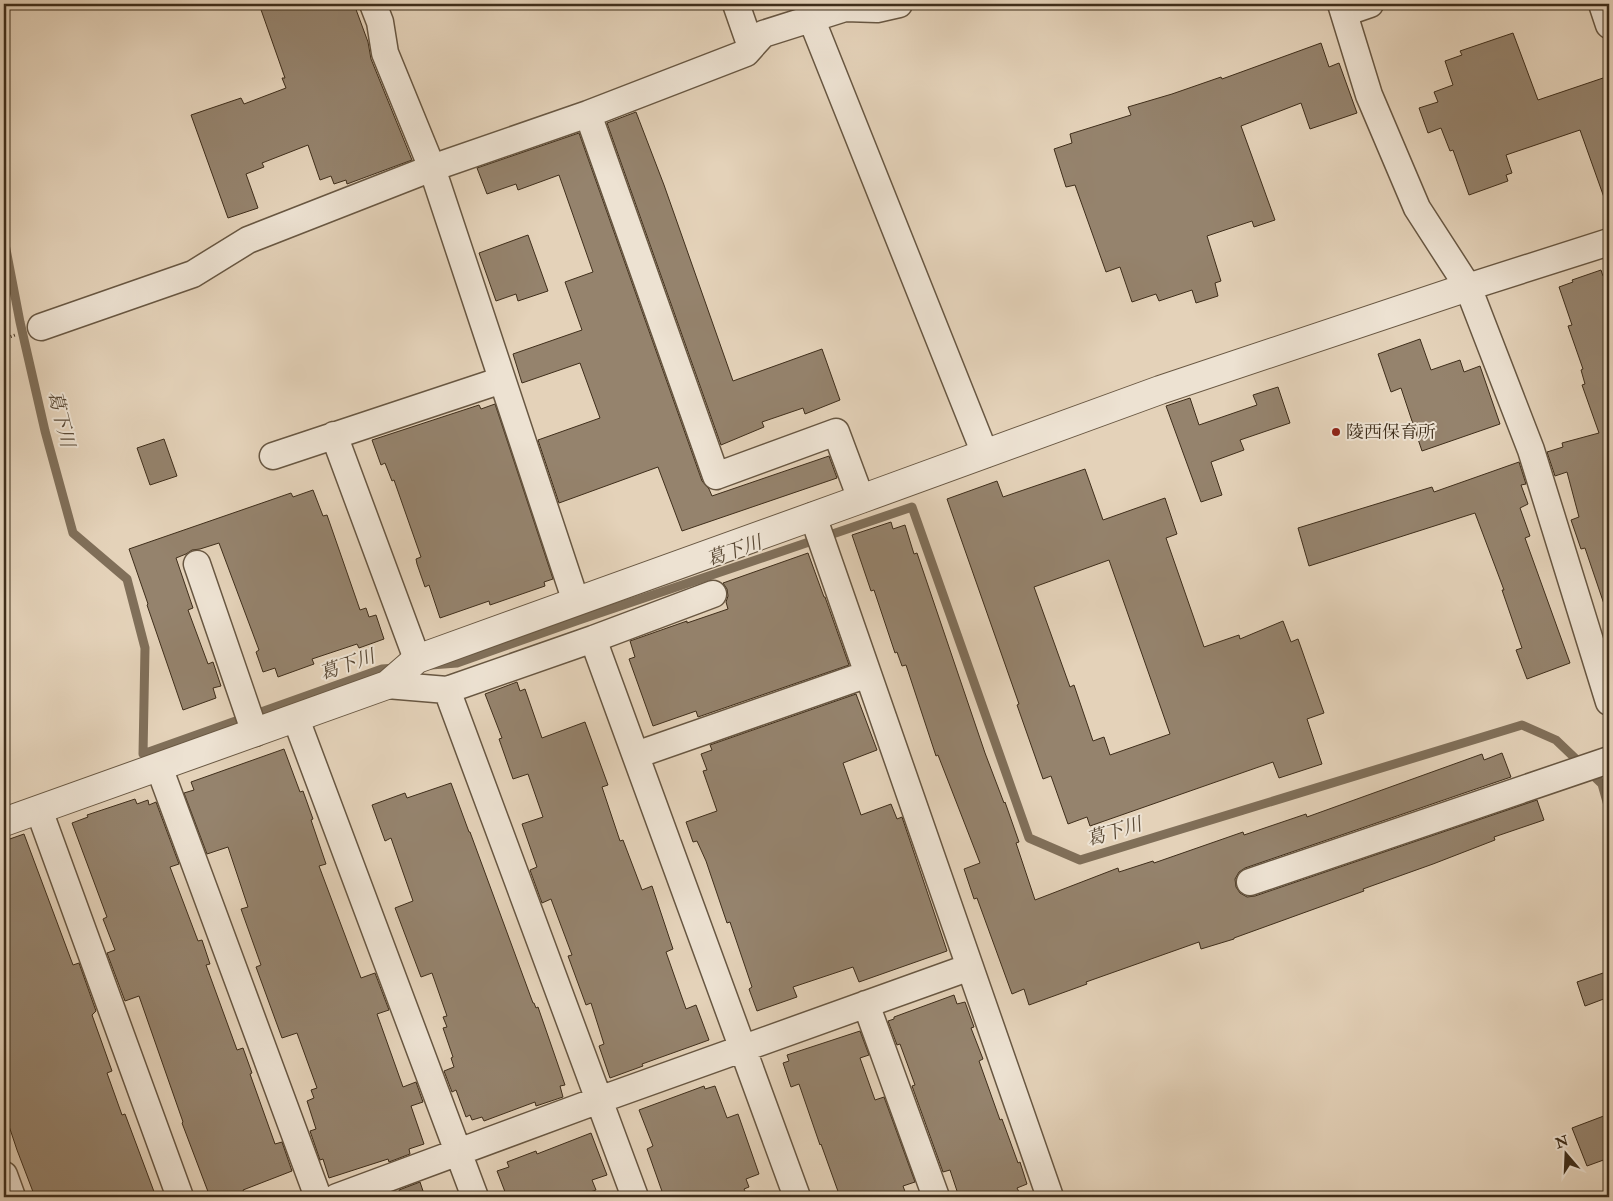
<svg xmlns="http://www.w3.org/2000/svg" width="1613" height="1201" font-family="'IM FELL Double Pica','Noto Serif JP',serif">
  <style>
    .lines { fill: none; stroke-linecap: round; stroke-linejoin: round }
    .stream { stroke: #806f59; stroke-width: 9 }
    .building { fill: #95836d; stroke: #3f2e1b; fill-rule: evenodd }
    .minor-casing { stroke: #685742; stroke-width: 29 }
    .tertiary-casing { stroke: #685742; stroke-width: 30 }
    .path { stroke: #3f2e1b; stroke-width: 3; stroke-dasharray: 1 2.5; stroke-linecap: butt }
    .minor { stroke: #ede2d2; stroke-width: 26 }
    .tertiary { stroke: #ede2d2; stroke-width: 28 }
    .poi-dot { fill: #8f2418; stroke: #ede2d2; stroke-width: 2 }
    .labels { text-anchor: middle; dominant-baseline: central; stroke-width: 4; stroke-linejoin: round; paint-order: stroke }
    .poi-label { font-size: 18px; fill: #3f2e1b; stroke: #ede2d2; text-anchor: start }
    .water-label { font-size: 19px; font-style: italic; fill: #5a4935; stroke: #ede2d2 }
  </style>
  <rect width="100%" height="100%" fill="#e4d2b9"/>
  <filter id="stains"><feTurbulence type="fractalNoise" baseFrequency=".004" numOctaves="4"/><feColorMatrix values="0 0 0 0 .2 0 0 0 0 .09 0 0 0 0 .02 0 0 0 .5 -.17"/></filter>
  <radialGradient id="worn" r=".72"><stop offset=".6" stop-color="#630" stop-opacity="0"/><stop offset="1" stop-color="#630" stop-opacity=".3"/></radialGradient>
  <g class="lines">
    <path class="stream" d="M4,239L20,322L45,431L73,533L127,579L145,648L143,754L382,669L396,668
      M431,665L457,663L579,620L912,507L1029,838L1080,860L1522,725L1556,740L1602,784L1609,809"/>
  </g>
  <path class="building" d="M259,4H354L368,42L371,59L412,160L347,184L346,180L334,184L331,176L320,180L308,145L262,163L264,167L246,174L258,208L228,218L191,115L241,98L244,104L286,88L282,78H285Z
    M1513,33L1538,100L1609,76V203H1606L1580,130L1506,155L1512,173L1506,175L1508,181L1469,195L1453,150L1450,151L1441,128L1428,133L1419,108L1438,102L1434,92L1453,85L1445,61L1462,55L1460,51Z
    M1321,43L1329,67L1339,63L1357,113L1310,129L1301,103L1241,126L1275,220L1254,227L1252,221L1207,236L1221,281L1215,283L1218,296L1196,303L1192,290L1159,301L1156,294L1132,302L1120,267L1106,272L1075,185L1066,187L1054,149L1072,143L1070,134L1131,115L1128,107L1172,94L1221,77L1222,79Z
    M636,112L664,185L733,381L822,349L840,400L805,414L803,408L762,422L764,427L721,445L607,123Z
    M579,133L702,481L709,489L712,496L829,456L837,478L682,531L658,467L559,503L538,440L600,418L580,363L522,383L513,354L582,330L565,282L593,272L559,175L518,190L516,184L487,194L477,168Z
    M528,235L548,291L518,301L516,294L496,301L479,253Z
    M1601,270L1603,276L1609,273V606L1605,607L1585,548L1581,549L1571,520L1579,517L1567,472L1555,476L1547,452L1563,447L1562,443L1599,433L1582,385L1585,384L1581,370L1583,369L1568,326L1572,325L1559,287L1573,282L1572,280Z
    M1420,339L1431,370L1460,360L1464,372L1480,366L1500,424L1422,451L1401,388L1391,392L1378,354Z
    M1278,387L1290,423L1240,440L1244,450L1211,462L1222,495L1201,502L1166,406L1190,398L1199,425L1257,405L1253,395Z
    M495,404L553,579L544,582L545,586L490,605L489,601L440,618L429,585L425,587L417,564L416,559L421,557L394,480L392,481L385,463L381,465L372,440L479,405L481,409Z
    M164,439L177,476L150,485L137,448Z
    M1519,462L1526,484L1521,485L1528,504L1520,508L1530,536L1525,538L1570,663L1527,679L1516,650L1522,648L1502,590H1504L1475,513L1309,566L1298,528L1432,487L1434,492Z
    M1085,469L1103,520L1165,498L1177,534L1166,538L1204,647L1239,635L1240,639L1283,621L1291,642L1298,639L1324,713L1307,719L1322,764L1279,778L1273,762L1090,826L1087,817L1068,824L1051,776L1043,779L1017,705L1019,704L947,499L997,481L1003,497ZM1109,560L1170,734L1110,755L1104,737L1093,741L1074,685L1070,687L1034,587Z
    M313,490L323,516L327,515L360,610L366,608L369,617L376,615L384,639L359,648L357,644L312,659L314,664L278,677L275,668L263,672L256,652L259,650L219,543L200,549L192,550L186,554L176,558L193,608L188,610L208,664L213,662L221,686L213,688L216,698L183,710L147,605L148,604L129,549L291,493L293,497Z
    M891,522L893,529L905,525L914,554L917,553L985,753L1004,803L1005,802L1019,842L1016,843L1035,900L1118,868L1119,872L1153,861L1154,863L1243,832L1244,835L1306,814L1307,817L1482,754L1484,760L1502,753L1511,777L1245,868L1239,872L1235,879L1236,887L1240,893L1247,897L1255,896L1537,800L1544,820L1494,837L1495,840L1433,864L1363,889L1364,891L1234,938V939L1201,949L1199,942L1086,982L1087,984L1029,1005L1024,989L1012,994L977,898L974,899L964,869L980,863L938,755L936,756L906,665L902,666L897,652L895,653L874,590L871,591L852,535Z
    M808,553L824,597H825L849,665L698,717L696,711L653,726L629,659L635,657L630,641L687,621V623L728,609L726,602L728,596L727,589L723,583Z
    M517,682L520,691L525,689L542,738L585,722L608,785L602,787L620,841L623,840L642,890L652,886L673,949L666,952L686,1009L696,1005L709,1040L642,1064L643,1066L610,1078L599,1046L604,1044L591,1003L586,1005L568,956L572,955L551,899L542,903L530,870L537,867L522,824L543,817L528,774L513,779L499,739L502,738L485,694Z
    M856,694L877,750L843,763L861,815L891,804L897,819L902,817L947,951L859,982L853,967L793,987L797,997L757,1011L749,989L752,987L730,922L727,923L706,861L697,841L693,842L686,822L717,811L703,771L707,770L701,754L712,750L710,745Z
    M284,749L300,792L303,791L313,819L311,820L326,864L319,866L361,978L375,973L389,1010L377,1014L403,1087L416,1082L423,1102L411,1106L424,1144L409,1149L410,1154L389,1162L388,1159L329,1178L323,1159L320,1160L310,1131L316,1129L307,1101L314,1098L311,1090L317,1088L297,1033L282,1038L256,967L261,965L241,909L248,907L228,847L207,854L184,793L194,790L191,782Z
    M451,783L469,832H470L533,1003H534L536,1008L538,1007L565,1085L560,1086L563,1097L536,1106L535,1102L484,1121L482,1117L472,1120L470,1115L466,1117L456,1090L452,1092L444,1071L454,1067L451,1058L453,1057L443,1028L447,1027L443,1017L447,1016L432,973L421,977L395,908L413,901L391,838L385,841L372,805L405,793L407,798Z
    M135,799L137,804L148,800L149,805L156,802L179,864L170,867L198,941L202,940L210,964L206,965L237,1050L243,1048L252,1073L250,1074L275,1144L282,1142L292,1171L243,1190L246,1197H210L182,1123L183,1122L139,996L125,1001L107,953L115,950L103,919L107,917L72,823L88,817L87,815Z
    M24,834L73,965L79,963L96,1011L92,1015L112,1071L107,1073L122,1115L125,1114L156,1197H35L17,1150L4,1111V841Z
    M1609,971V997L1585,1006L1577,982Z
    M954,995L957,1004L965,1002L974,1027L971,1028L983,1059L979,1061L1000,1120L1002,1119L1018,1163L1020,1162L1027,1184L1017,1188L1019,1192L1005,1197H959L950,1170L943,1172L912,1086L915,1085L900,1044L897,1045L888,1021L894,1019V1017Z
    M860,1031L869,1055L860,1058L875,1100L884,1097L915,1182L903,1186L907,1197H840L821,1144L820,1145L799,1084L791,1087L783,1063L789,1061L787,1055Z
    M704,1086L705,1089L715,1086L727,1118L738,1114L759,1174L746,1179L749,1187L744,1189L748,1197H664L647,1149L653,1146L639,1110Z
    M1609,1114V1158L1587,1166L1572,1128Z
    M591,1133L607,1175L592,1180L596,1190L576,1197H507L497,1171L509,1167L507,1162L536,1151L537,1154Z
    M420,1182L425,1197H401L399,1190Z"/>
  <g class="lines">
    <g class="minor-casing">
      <path id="minor" d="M373,4L380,22L385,53L432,168L576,602
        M736,4L751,47
        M1341,4L1369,95L1417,208L1468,287L1531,450L1609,702
        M1602,4L1609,25
        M1344,13L1370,4
        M811,18L985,454
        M588,114L716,476L836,432L861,499
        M1468,287L1609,242
        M41,327L193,274L248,240L432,168L588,114L746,53L763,34L845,8L877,9L899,4
        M334,435L417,659
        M273,456L502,380
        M813,516L1050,1197
        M197,564L255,733
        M593,639L797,1197
        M387,685L447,690L593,639L713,594
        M447,690L635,1197
        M296,719L475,1197
        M636,755L868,674
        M159,767L318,1197
        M39,810L180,1197
        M1250,882L1609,760
        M866,1004L936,1197
        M4,1175L12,1197
        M337,1197L599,1100L970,967"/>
    </g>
    <g class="tertiary-casing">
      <path id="tertiary" d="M4,822L387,685L417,659L861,499L1160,390L1468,287"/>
    </g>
    <path class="path" d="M4,339L15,335"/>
    <use href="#minor" class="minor"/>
    <use href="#tertiary" class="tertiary"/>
  </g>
  <circle class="poi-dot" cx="1336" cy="432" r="5"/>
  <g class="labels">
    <g class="poi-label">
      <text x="1346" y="432">陵西保育所</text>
    </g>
    <g class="water-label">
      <text transform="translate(61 419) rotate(76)">葛下川</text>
      <text transform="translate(734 551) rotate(-19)">葛下川</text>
      <text transform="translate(347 665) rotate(-19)">葛下川</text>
      <text transform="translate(1114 832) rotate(-17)">葛下川</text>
    </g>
  </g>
  <rect width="1613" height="1201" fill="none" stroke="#e4d2b9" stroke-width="20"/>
  <rect x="5" y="5" width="1603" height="1191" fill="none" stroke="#3f2e1b" stroke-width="2.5"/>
  <rect x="10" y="10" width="1593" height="1181" fill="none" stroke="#3f2e1b"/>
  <g transform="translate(1566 1154) rotate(341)" stroke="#ede2d2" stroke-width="4" paint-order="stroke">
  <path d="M0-4L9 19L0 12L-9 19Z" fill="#3f2e1b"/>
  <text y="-8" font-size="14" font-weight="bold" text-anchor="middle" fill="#3f2e1b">N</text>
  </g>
  <rect width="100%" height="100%" filter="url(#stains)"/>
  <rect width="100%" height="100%" fill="url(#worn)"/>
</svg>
